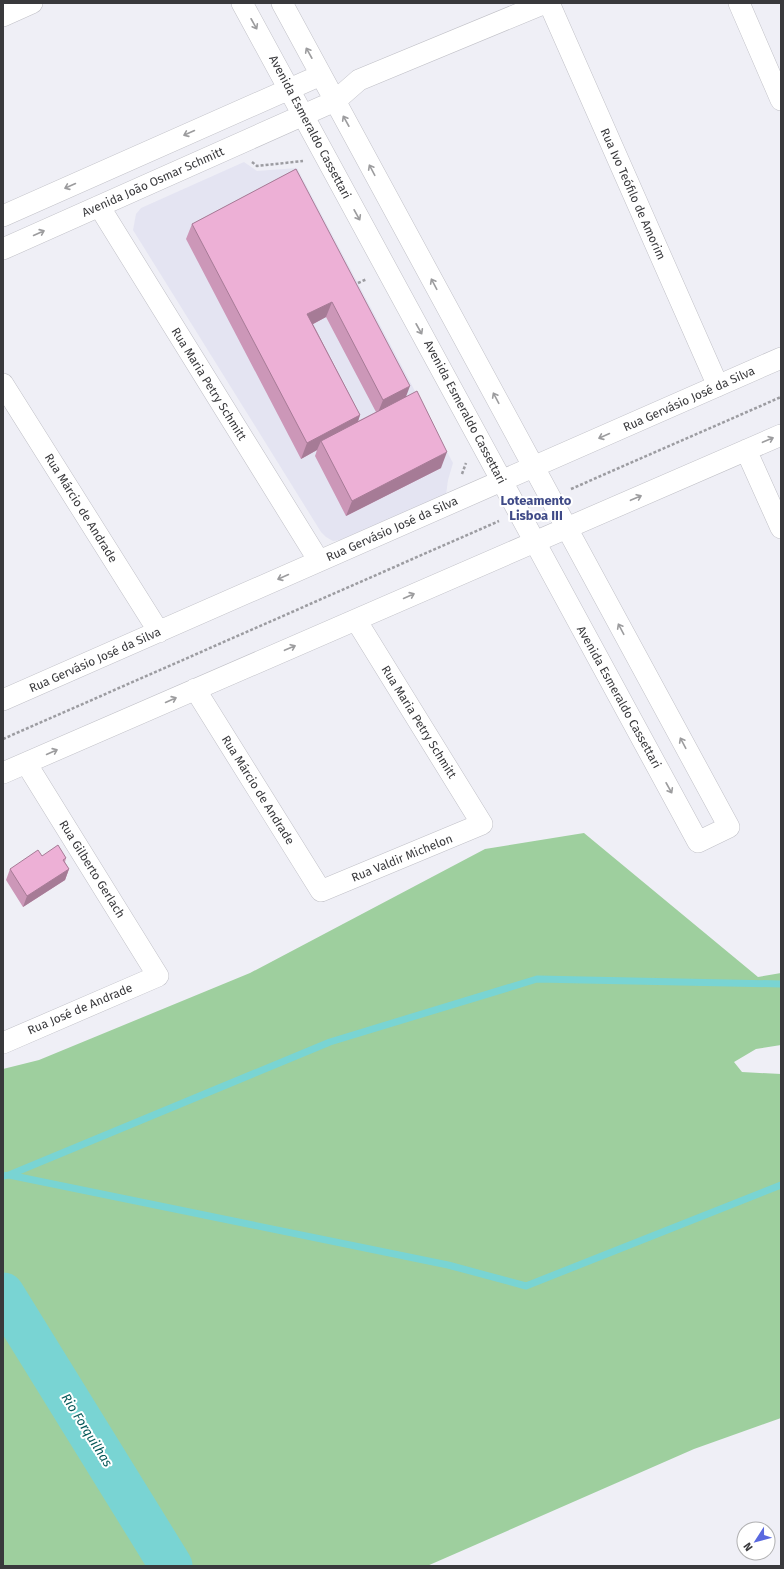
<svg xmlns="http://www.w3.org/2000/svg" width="784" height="1569" font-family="'Fira Sans',sans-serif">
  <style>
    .built { fill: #e4e4f2 }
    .green { fill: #9ecf9e }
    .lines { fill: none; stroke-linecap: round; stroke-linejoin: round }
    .stream { stroke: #79d4d3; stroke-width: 7 }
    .river { stroke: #79d4d3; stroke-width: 43 }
    .street-casing { stroke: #c0c0c7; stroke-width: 22 }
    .path { stroke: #9c9ca1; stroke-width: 2.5; stroke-dasharray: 3 2; stroke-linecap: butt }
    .street { stroke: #fff; stroke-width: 21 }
    .wall { fill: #cc97b8; fill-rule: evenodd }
    .shaded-wall { fill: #a67b96 }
    .building { fill: #edb0d6; stroke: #a67b96 }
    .oneway { stroke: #9c9c9e }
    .labels { text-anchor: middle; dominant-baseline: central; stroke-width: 4; stroke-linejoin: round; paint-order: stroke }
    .street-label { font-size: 12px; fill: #39393c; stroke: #fff }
    .neighbourhood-label { font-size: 13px; font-weight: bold; fill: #3f4a87; stroke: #fff }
    .water-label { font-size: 13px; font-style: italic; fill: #065959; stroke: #fff }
  </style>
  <rect width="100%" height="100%" fill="#efeff6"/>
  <path class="built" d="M244,162L257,171L297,168L453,463L448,480L446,495L340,540L333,541L326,537L321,532L133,230L136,214L141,208Z"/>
  <path class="green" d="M584,833L758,977L781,973V1045L756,1049L734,1062L742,1072L781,1074V1418L694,1449L427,1566H3V1069L39,1060L250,973L485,849Z"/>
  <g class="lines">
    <path class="stream" d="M9,1175L448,1265L526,1286L781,1185
      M3,1176L9,1175L330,1042L537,979L781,984"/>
    <path class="river" d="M3,1294L171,1566"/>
    <g class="street-casing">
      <path id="street" d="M242,3L698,842L729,827L282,3
        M549,3L718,386
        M739,3L781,100
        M3,16L32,3
        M99,206L319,561
        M3,216L321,75
        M3,249L335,101L359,80L545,3
        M3,384L159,632
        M746,450L781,528
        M195,689L321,891L482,824L356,620
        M3,700L781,358
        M3,773L781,435
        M3,1043L158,976L26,763"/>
    </g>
    <path class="path" d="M252,162L257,166L303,161
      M358,283L367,279
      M462,474L466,463
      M571,489L781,397
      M3,739L499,521"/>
    <use href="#street" class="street"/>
  </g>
  <path class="wall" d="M296,169L441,468L346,516L315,456L317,450L301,459L186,239L192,224ZM326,317L376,412L358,421L360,415L313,324Z
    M42,856L66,858L65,862L69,869L65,880L23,907L6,880L10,869Z"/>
  <path class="shaded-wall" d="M332,302L326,317L302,330L307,314Z
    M410,386L404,402L377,415L383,400Z
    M360,415L355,431L321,441L317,450L301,459L307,443Z
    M447,452L441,468L346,516L352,501Z
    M69,869L65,880L23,907L27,896Z"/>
  <path class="building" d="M296,169L410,386L383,400L332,302L307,314L360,415L307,443L192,224Z
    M417,391L447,452L352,501L321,441Z
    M58,845L66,858L63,860L69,869L27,896L10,869L38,850L42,856Z"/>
  <defs><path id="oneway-shaft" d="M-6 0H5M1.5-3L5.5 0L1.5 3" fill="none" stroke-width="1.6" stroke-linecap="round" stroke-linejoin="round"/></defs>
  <g class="oneway">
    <use href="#oneway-shaft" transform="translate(254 24) rotate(61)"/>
    <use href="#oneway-shaft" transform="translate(309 53) rotate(-119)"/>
    <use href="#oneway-shaft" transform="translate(346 121) rotate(-119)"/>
    <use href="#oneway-shaft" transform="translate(189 133) rotate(156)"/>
    <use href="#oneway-shaft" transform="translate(372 170) rotate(-118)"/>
    <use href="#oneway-shaft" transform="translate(70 186) rotate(156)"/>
    <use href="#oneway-shaft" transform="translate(357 215) rotate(61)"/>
    <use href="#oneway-shaft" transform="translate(39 233) rotate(-24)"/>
    <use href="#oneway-shaft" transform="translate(434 284) rotate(-118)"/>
    <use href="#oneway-shaft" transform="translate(419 329) rotate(61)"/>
    <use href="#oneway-shaft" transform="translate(496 398) rotate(-118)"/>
    <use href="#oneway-shaft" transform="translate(604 436) rotate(156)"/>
    <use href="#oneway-shaft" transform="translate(768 440) rotate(-23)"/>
    <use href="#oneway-shaft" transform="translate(636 498) rotate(-23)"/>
    <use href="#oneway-shaft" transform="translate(283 577) rotate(156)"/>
    <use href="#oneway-shaft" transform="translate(409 596) rotate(-24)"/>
    <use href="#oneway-shaft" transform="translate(621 629) rotate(-118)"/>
    <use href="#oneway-shaft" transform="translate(290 648) rotate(-23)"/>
    <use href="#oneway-shaft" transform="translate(171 700) rotate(-24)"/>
    <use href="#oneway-shaft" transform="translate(683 743) rotate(-118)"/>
    <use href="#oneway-shaft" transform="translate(52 752) rotate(-24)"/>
    <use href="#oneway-shaft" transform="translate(669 788) rotate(61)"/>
  </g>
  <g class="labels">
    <g class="street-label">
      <text transform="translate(310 127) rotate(62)">Avenida Esmeraldo Cassettari</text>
      <text transform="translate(153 182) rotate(-24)">Avenida João Osmar Schmitt</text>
      <text transform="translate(633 194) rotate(66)">Rua Ivo Teófilo de Amorim</text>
      <text transform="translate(209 384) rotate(58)">Rua Maria Petry Schmitt</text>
      <text transform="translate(689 399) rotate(-24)">Rua Gervásio José da Silva</text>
      <text transform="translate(465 412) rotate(62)">Avenida Esmeraldo Cassettari</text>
      <text transform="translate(81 508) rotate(58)">Rua Márcio de Andrade</text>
      <text transform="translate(392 529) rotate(-24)">Rua Gervásio José da Silva</text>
      <text transform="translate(95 660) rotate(-24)">Rua Gervásio José da Silva</text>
      <text transform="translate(619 697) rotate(61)">Avenida Esmeraldo Cassettari</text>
      <text transform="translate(419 722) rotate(58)">Rua Maria Petry Schmitt</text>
      <text transform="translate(258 790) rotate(58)">Rua Márcio de Andrade</text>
      <text transform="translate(402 858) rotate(-22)">Rua Valdir Michelon</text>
      <text transform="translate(92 869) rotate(58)">Rua Gilberto Gerlach</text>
      <text transform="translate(80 1009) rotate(-23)">Rua José de Andrade</text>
    </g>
    <g class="neighbourhood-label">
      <text x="536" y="500">Loteamento<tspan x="536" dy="15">Lisboa III</tspan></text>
    </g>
    <g class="water-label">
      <text transform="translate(87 1430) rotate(58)">Rio Forquilhas</text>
    </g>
  </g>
  <rect width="784" height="1569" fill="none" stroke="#39393c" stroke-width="8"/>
  <g transform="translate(756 1541) rotate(234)"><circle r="19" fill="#ffffff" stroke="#b0b0b1"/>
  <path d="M0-3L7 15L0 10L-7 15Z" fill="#5968df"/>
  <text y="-6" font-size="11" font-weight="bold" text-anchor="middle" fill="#39393c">N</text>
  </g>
</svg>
